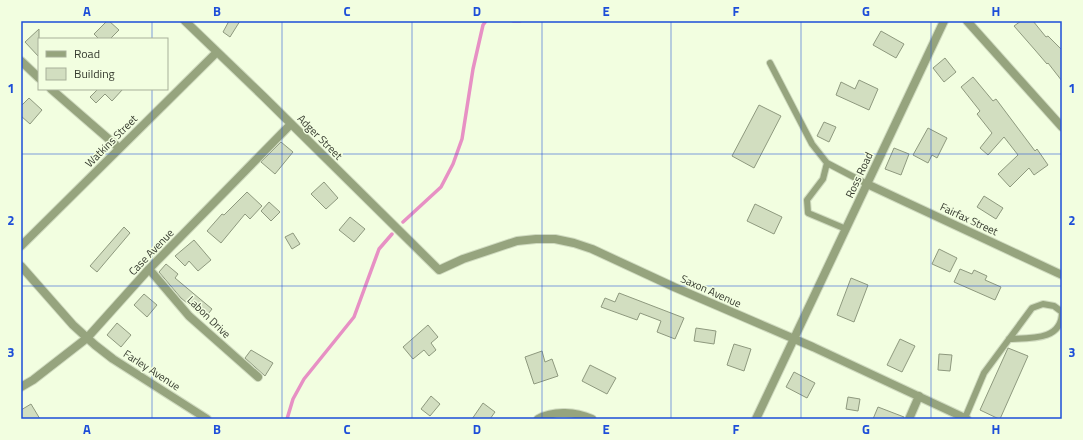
<svg xmlns="http://www.w3.org/2000/svg" width="1083" height="440" font-family="'Titillium Web',sans-serif">
  <style>
    .lines { fill: none; stroke-linecap: round; stroke-linejoin: round }
    .stream { stroke: #e790c4; stroke-width: 3.5 }
    .building { fill: #d2dec0; stroke: #8e997e }
    .service-casing { stroke: #d0dbc0; stroke-width: 8 }
    .minor-casing { stroke: #d0dbc0; stroke-width: 10 }
    .service { stroke: #96a47e; stroke-width: 6 }
    .minor { stroke: #96a47e; stroke-width: 8 }
    .grid { fill: none; stroke: #1d4ed8; stroke-width: 1; stroke-opacity: 0.55 }
    .labels { text-anchor: middle; dominant-baseline: central; stroke-width: 3; stroke-linejoin: round; paint-order: stroke }
    .street-label { font-size: 11px; fill: #363b2f; stroke: #f2fee0 }
    .neatline { fill: none; stroke: #1d4ed8; stroke-width: 1.5 }
    .grid-label { font-size: 13px; text-anchor: middle; font-weight: bold; fill: #1d4ed8 }
  </style>
  <rect width="100%" height="100%" fill="#f2fee0"/>
  <g class="lines">
    <path class="stream" d="M513,21H520
      M403,222L441,187L453,164L462,139L473,69L483,25L486,21
      M287,419L293,399L304,379L354,317L379,249L392,234"/>
  </g>
  <path class="building" d="M107,21H109L119,30L110,39H99L94,34Z
    M229,21H240L230,37L223,32Z
    M1021,21H1033L1046,37L1048,36L1062,50V81L1048,63L1047,64L1035,50L1014,26Z
    M39,29V57L25,42Z
    M881,31L904,44L896,58L873,45Z
    M945,58L956,72L944,82L933,68Z
    M973,77L993,101L996,99L1035,151L1037,149L1048,165L1034,175L1029,168L1010,187L998,174L1018,155L1004,137L988,155L980,148L992,133L977,114L980,111L961,87Z
    M859,80L878,89L869,110L836,95L841,82L855,89Z
    M98,89H123L112,101L105,94L96,103L90,97Z
    M29,98L42,110L30,124L21,116V106Z
    M759,105L781,116L754,168L732,156Z
    M824,122L836,127L829,142L817,136Z
    M928,128L947,138L937,158L932,155L928,163L913,155Z
    M281,142L293,152L275,174L261,162Z
    M894,148L909,154L901,175L885,169Z
    M324,182L338,198L326,209L311,194Z
    M247,192L262,206L250,219L245,214L221,243L207,231L222,214L224,215Z
    M984,196L1003,208L996,219L977,207Z
    M269,202L280,212L271,221L261,211Z
    M755,204L782,217L774,234L747,221Z
    M350,217L365,229L354,242L339,230Z
    M124,227L130,233L97,272L90,266Z
    M293,233L300,244L292,249L285,237Z
    M194,240L211,260L198,271L189,261L185,266L175,256Z
    M939,249L957,258L950,272L932,264Z
    M166,264L178,274L175,278L212,309L205,318L181,298L159,272Z
    M960,269L972,274L974,270L987,276L985,280L1001,287L995,300L954,282Z
    M851,278L868,285L854,322L837,315Z
    M619,293L684,318L675,339L657,332L661,321L640,313L637,320L601,307L605,298L615,302Z
    M144,294L157,305L147,317L134,305Z
    M117,323L131,335L121,347L107,335Z
    M428,325L438,337L431,343L436,350L429,356L424,350L413,359L403,347Z
    M696,328L716,331L714,344L694,341Z
    M900,339L915,346L902,372L887,365Z
    M734,344L751,349L744,371L727,365Z
    M1008,348L1028,356L1000,419H999L980,410Z
    M251,350L273,363L265,376L245,358Z
    M542,351L545,362L552,359L558,376L534,384L525,357Z
    M939,354L952,355L950,371L938,370Z
    M590,365L616,378L607,394L582,381Z
    M794,372L815,383L807,398L786,387Z
    M431,396L440,404L430,416L421,409Z
    M848,397L860,399L858,411L846,409Z
    M483,403L495,412L490,419H472Z
    M31,404L40,419H21V410Z
    M878,407L904,417V419H873Z"/>
  <g class="lines">
    <g class="service-casing">
      <path id="service" d="M770,63L812,144L827,163L823,179L807,200L808,213L846,229
        M827,163L867,184
        M965,418L984,373L1032,308L1043,304L1054,306L1062,312C1062,341 1030,338 1009,339"/>
    </g>
    <g class="minor-casing">
      <path id="minor" d="M185,21L264,97L439,270L463,259L517,241L536,239H555L574,243L592,249L674,287L813,347L967,419
        M967,21L1062,127
        M21,61L39,78
        M51,89L119,148
        M867,184L1062,275
        M21,246L217,52
        M21,266L73,325L95,345L113,359L207,419
        M149,269L189,316L258,377
        M21,387L33,380L87,338L149,269L291,124
        M538,419C554,410 576,412 592,419
        M756,419L944,21
        M909,419L919,396"/>
    </g>
    <use href="#service" class="service"/>
    <use href="#minor" class="minor"/>
  </g>
  <path class="grid" d="M152,21V39M282,21V419M412,21V419M542,21V419M671,21V419M801,21V419M931,21V419M152,89V419M21,154H1062M21,286H1062"/>
  <g class="labels">
    <g class="street-label">
      <text transform="translate(320 137) rotate(45)">Adger Street</text>
      <text transform="translate(111 141) rotate(-45)">Watkins Street</text>
      <text transform="translate(859 175) rotate(-65)">Ross Road</text>
      <text transform="translate(969 219) rotate(25)">Fairfax Street</text>
      <text transform="translate(151 252) rotate(-46)">Case Avenue</text>
      <text transform="translate(711 291) rotate(24)">Saxon Avenue</text>
      <text transform="translate(209 317) rotate(44)">Labon Drive</text>
      <text transform="translate(152 370) rotate(33)">Farley Avenue</text>
    </g>
  </g>
  <rect width="1083" height="440" fill="none" stroke="#f2fee0" stroke-width="44"/>
  <rect x="38" y="38" width="130" height="52" fill="#f2fee0" stroke="#a7b099"/>
  <rect x="46" y="51" width="20" height="6" fill="#96a47e" stroke="#a7b099"/>
  <text x="74" y="58" font-size="12" fill="#363b2f">Road</text>
  <rect x="46" y="68" width="20" height="12" fill="#d2dec0" stroke="#a7b099"/>
  <text x="74" y="78" font-size="12" fill="#363b2f">Building</text>
  <rect x="22" y="22" width="1039" height="396" class="neatline"/>
  <g class="grid-label">
    <text x="87" y="16">A</text>
    <text x="217" y="16">B</text>
    <text x="347" y="16">C</text>
    <text x="477" y="16">D</text>
    <text x="606" y="16">E</text>
    <text x="736" y="16">F</text>
    <text x="866" y="16">G</text>
    <text x="996" y="16">H</text>
    <text x="11" y="93">1</text>
    <text x="1072" y="93">1</text>
    <text x="11" y="225">2</text>
    <text x="1072" y="225">2</text>
    <text x="11" y="357">3</text>
    <text x="1072" y="357">3</text>
    <text x="87" y="434">A</text>
    <text x="217" y="434">B</text>
    <text x="347" y="434">C</text>
    <text x="477" y="434">D</text>
    <text x="606" y="434">E</text>
    <text x="736" y="434">F</text>
    <text x="866" y="434">G</text>
    <text x="996" y="434">H</text>
  </g>
</svg>
